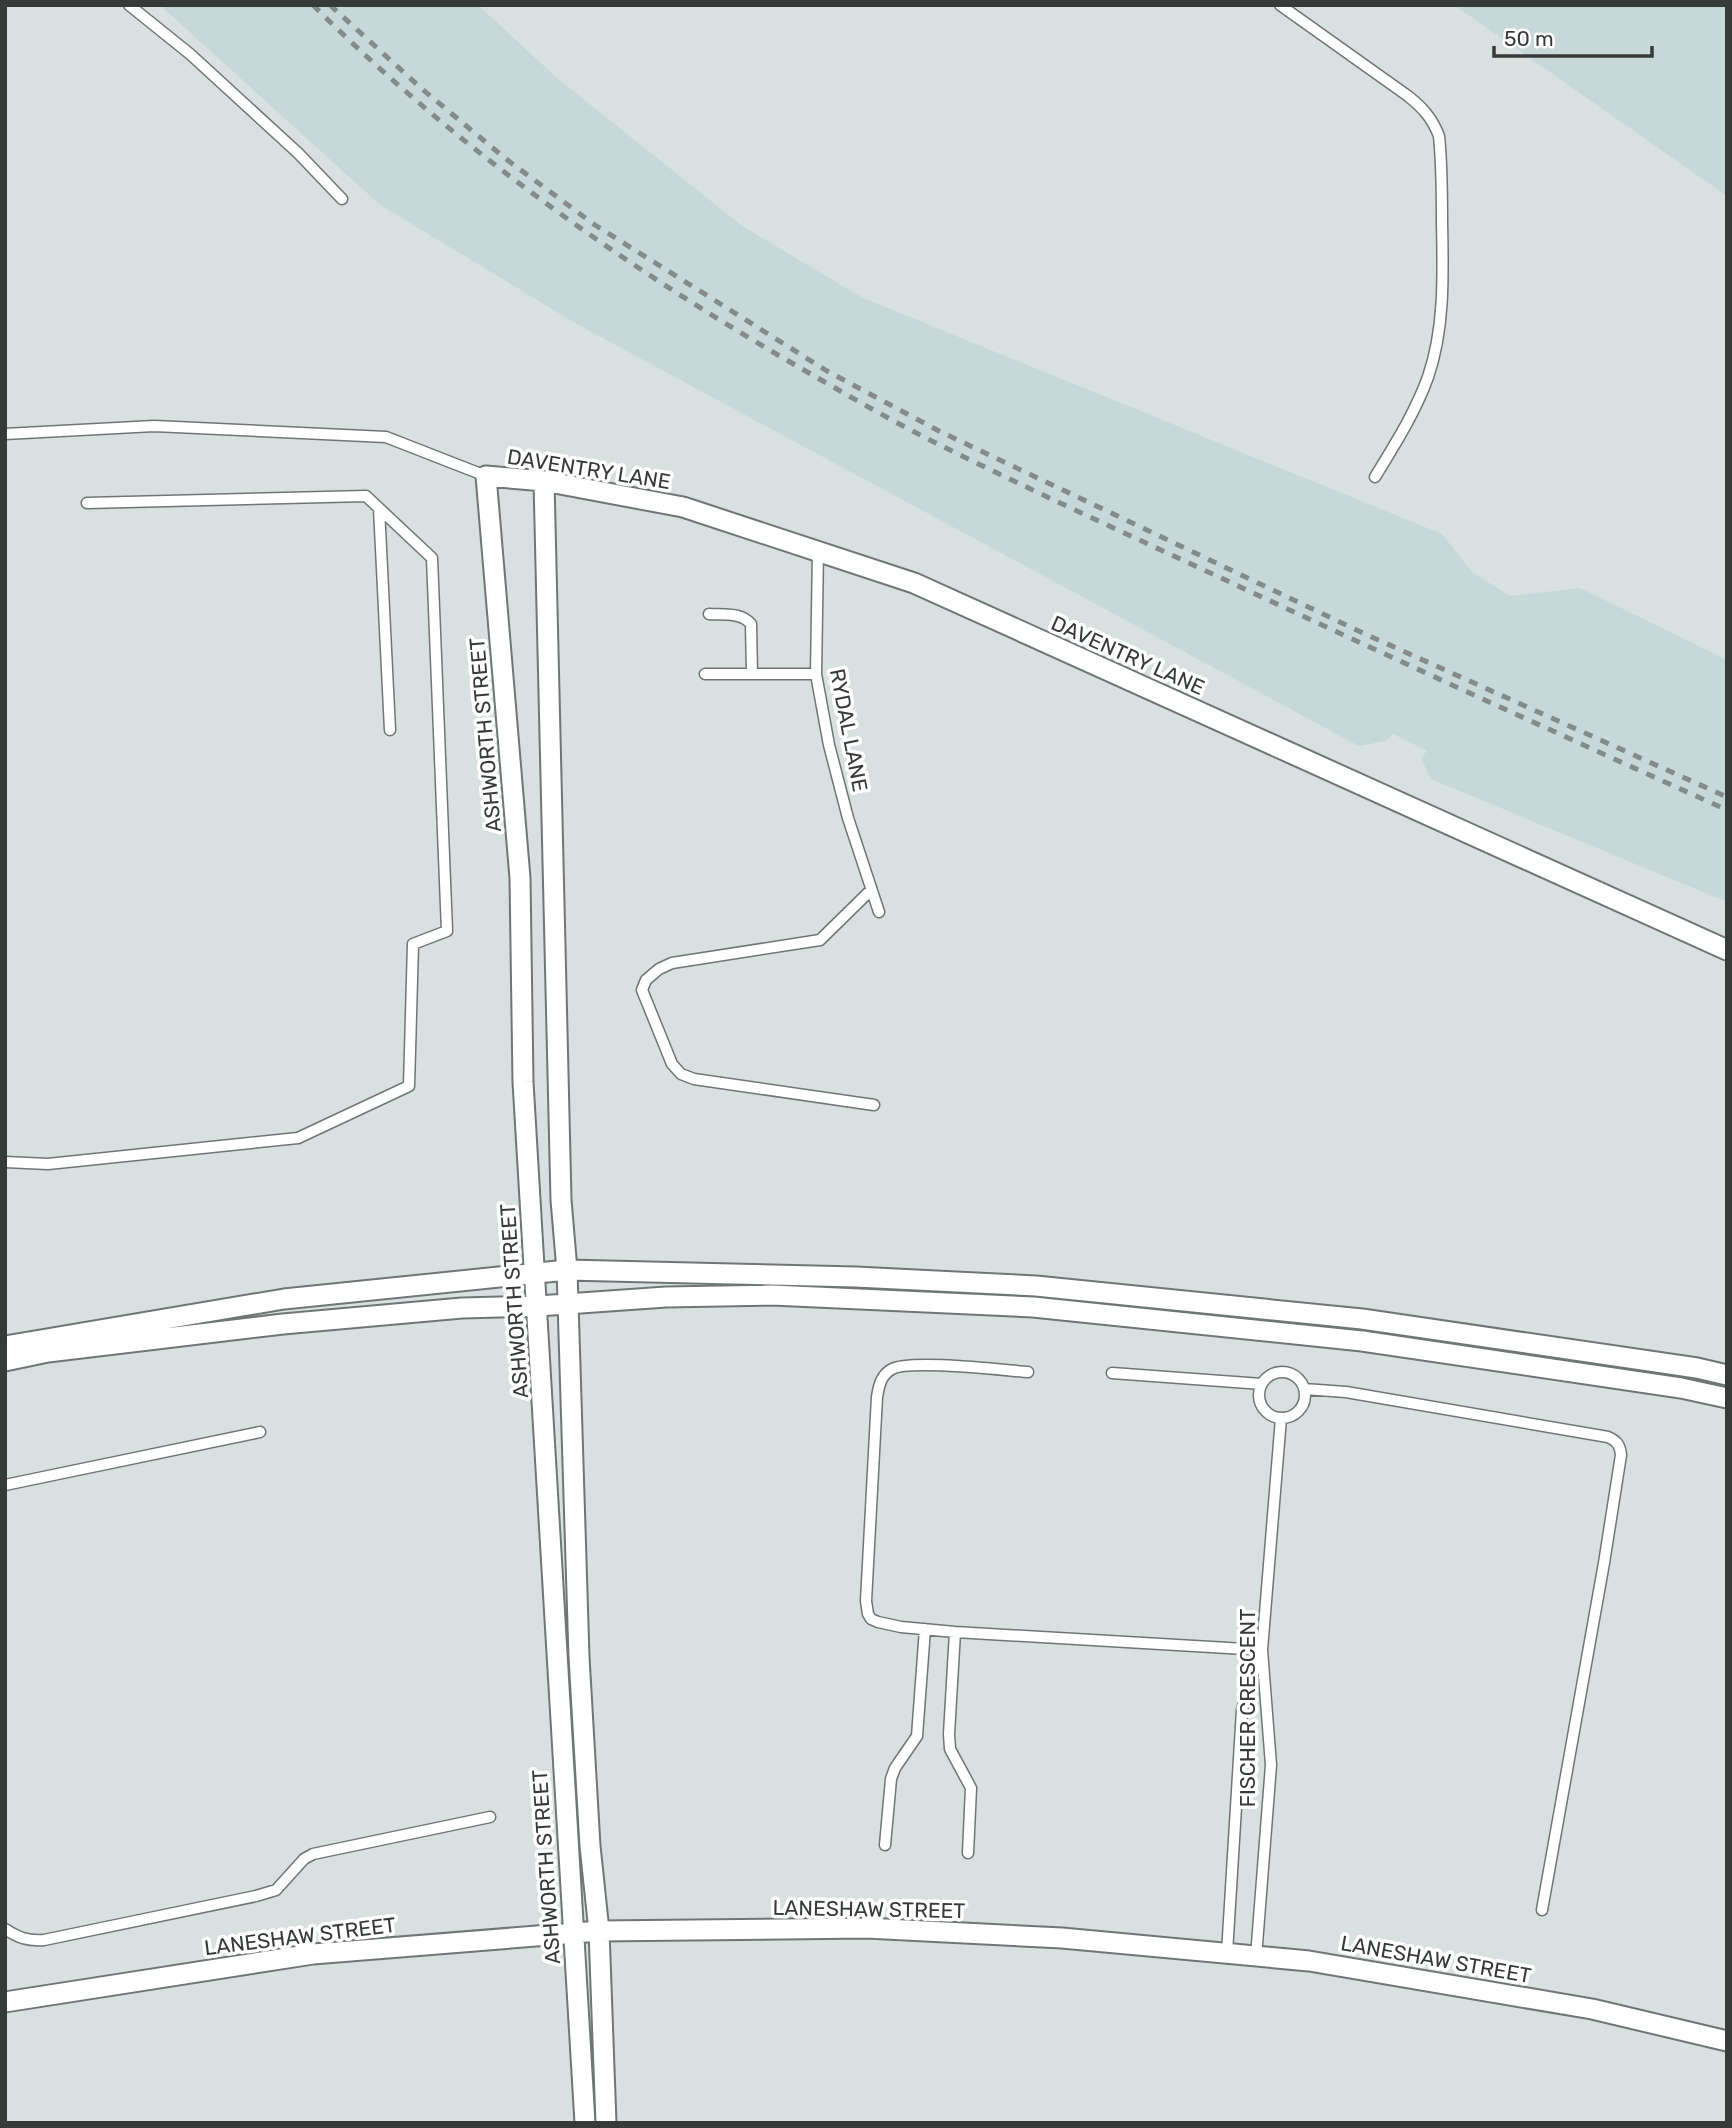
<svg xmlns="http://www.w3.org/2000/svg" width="1732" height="2128" font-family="Rubik,sans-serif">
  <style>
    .built { fill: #c6d8d7 }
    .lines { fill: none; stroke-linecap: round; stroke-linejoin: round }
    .service-casing { stroke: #6f7676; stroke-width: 13 }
    .minor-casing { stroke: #6f7676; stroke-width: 23 }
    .service { stroke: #fff; stroke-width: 10 }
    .minor { stroke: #fff; stroke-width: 19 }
    .rail { stroke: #858b8a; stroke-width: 5; stroke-dasharray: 9 9; stroke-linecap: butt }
    .labels { text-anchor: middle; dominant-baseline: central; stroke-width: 7; stroke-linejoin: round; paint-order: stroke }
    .street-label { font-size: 21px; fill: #363a39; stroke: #fff }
  </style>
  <rect width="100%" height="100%" fill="#d8e0e0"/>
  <path class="built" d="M160,5H478L558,79L742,226L863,298L1442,534L1473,573L1510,596L1580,588L1727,660V902L1431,779L1421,758L1427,751L1393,734L1386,741L1359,746L575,323L379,204Z
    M1454,5H1727V196Z"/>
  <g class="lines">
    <g class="service-casing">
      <path id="service" d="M129,5L190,54L298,153L342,199
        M1280,5L1408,96C1423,108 1432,118 1439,136C1442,165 1442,193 1442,222C1443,273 1445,328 1428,377C1415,413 1395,444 1375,477
        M5,434L154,426L386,437L486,476
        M379,508L390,730
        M818,551L816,674L829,745L848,818L879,912
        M709,614C723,615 741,612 751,624L752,674
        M705,674H816
        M871,890L820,940L672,963L659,969L646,980L642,990L672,1064L681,1074L694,1079L874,1105
        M5,1162L48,1164L298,1138L409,1086L413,944L447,931L432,558L366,496L87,503
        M1028,1372C1002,1370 910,1359 892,1369C881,1375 879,1385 877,1397L866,1601L868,1614L871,1619L878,1622L901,1627L955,1632L1262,1650
        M1259 1395a23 23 0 1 1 46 0a23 23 0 1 1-46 0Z
        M1112,1373L1262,1384
        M1304,1389L1346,1392L1608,1437C1617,1441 1620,1445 1621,1455L1604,1563L1542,1910
        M5,1485L260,1432
        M955,1632L949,1734L950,1749L971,1788L968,1853
        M885,1845L891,1779L895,1768L917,1736L925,1629
        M5,1929C19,1938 27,1941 44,1940L256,1896L276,1890L304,1859L313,1854L490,1817
        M1227,1953L1242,1710L1250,1681L1261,1654
        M1256,1957L1271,1765L1262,1650L1281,1418"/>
    </g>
    <g class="minor-casing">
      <path id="minor" d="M544,481L561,1200L567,1270L579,1657L590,1846L599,1931L606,2123
        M5,1346L284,1299L567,1270L856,1277L1036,1286L1362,1319L1697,1368L1727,1375
        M5,1361L48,1352L283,1324L462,1308L538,1306L666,1297L772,1295L1033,1307L1362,1341L1681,1388L1727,1398
        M5,2002L313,1954L599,1931L866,1928L1062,1938L1309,1961L1592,2009L1727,2041
        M585,2123L523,1082L520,878L486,476L544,481L683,507L914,583L1727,950"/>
    </g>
    <use href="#service" class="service"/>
    <use href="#minor" class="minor"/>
    <path class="rail" d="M313,5C451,143 610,256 778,355C830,385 882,416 936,443C1024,487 1114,528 1204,570C1377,651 1552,731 1727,810
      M330,5L422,89L506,159L595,225L827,371L937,430L1363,633L1727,797"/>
  </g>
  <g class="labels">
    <g class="street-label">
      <text transform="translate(589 469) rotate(9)">DAVENTRY LANE</text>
      <text transform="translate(1128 655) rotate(24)">DAVENTRY LANE</text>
      <text transform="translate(849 730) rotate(79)">RYDAL LANE</text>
      <text transform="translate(485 735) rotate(-95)">ASHWORTH STREET</text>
      <text transform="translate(514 1301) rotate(-94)">ASHWORTH STREET</text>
      <text transform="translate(1247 1708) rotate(-90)">FISCHER CRESCENT</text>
      <text transform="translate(546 1867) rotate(-94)">ASHWORTH STREET</text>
      <text transform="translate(869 1909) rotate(1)">LANESHAW STREET</text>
      <text transform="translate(300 1936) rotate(-7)">LANESHAW STREET</text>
      <text transform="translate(1436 1959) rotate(10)">LANESHAW STREET</text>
    </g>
  </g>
  <rect width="1732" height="2128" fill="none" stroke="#363a39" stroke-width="14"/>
  <path d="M1494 46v10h158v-10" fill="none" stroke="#363a39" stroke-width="3.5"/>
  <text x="1504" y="46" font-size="21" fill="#363a39" stroke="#ffffff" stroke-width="5" paint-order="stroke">50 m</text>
</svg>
